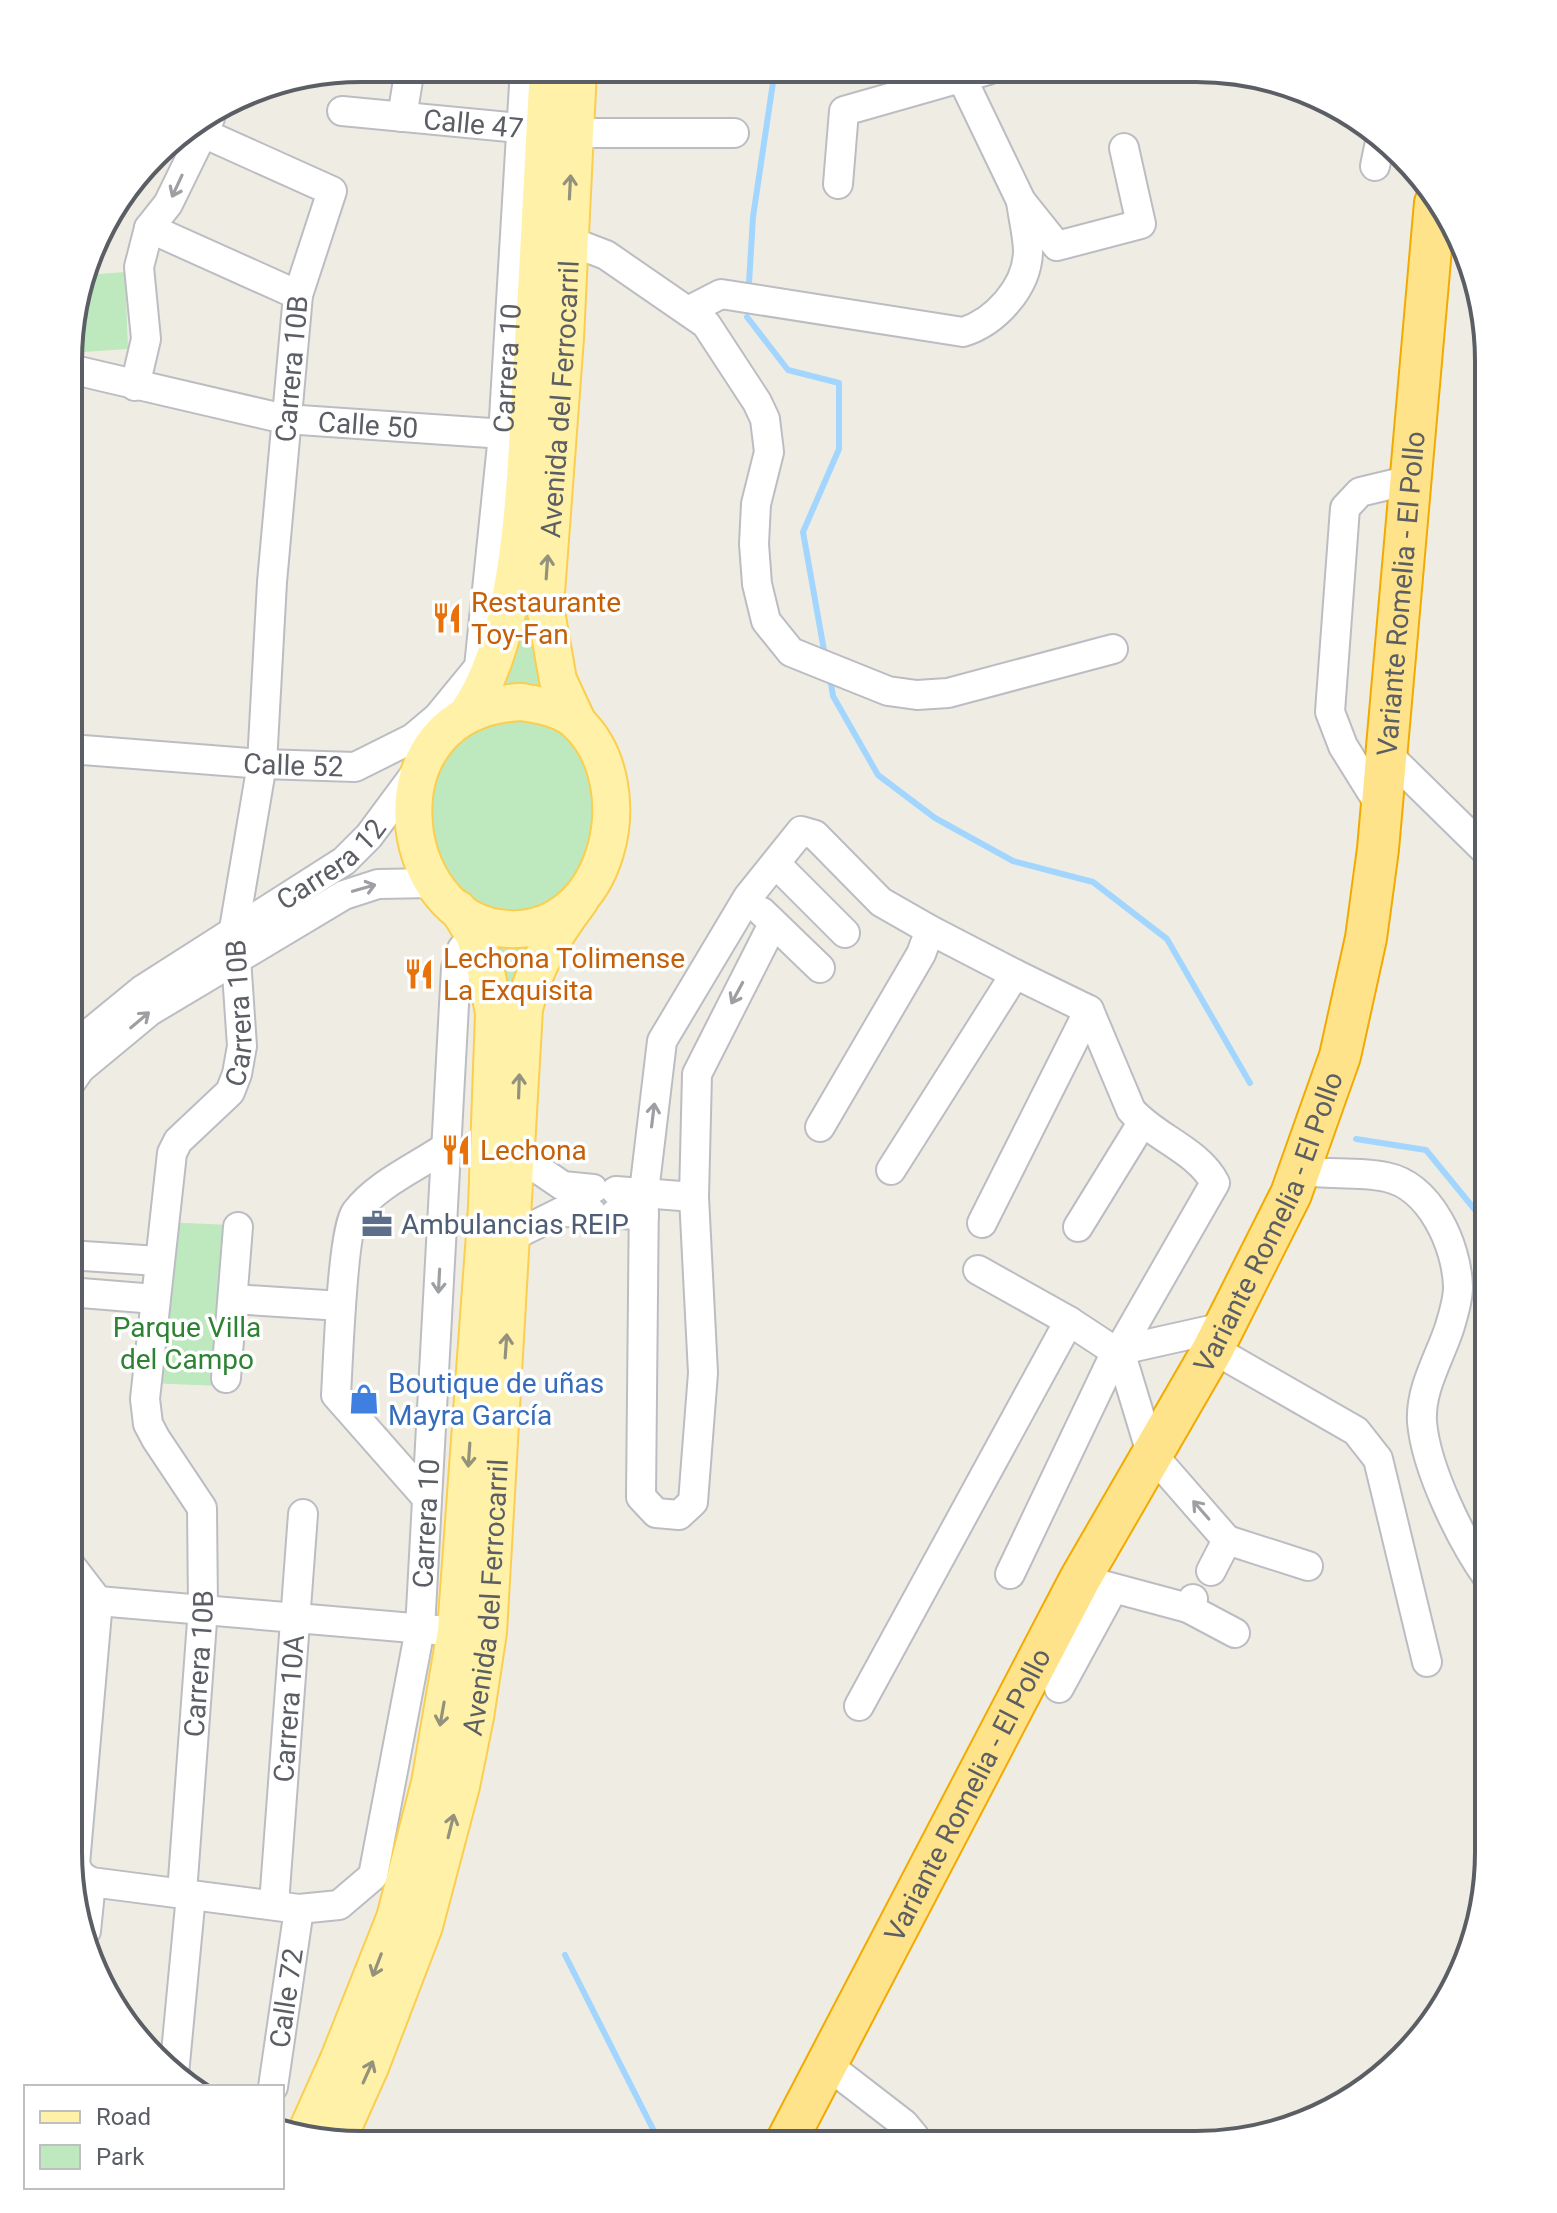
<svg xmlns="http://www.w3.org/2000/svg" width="1557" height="2213" font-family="Roboto,sans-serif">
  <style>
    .green { fill: #bee8be }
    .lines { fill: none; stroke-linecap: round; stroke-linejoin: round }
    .stream { stroke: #a3d6ff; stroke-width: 6 }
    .minor-casing { stroke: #bbbdc3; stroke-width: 32 }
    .major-casing { stroke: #fbce50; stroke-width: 40 }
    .highway-casing { stroke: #f2aa00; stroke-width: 44 }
    .minor { stroke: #fff; stroke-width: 28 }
    .major { stroke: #fff2a8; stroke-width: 36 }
    .highway { stroke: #ffe38a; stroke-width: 40 }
    .oneway { stroke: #9d9fa3 }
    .oneway2 { stroke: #94927c }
    .labels { text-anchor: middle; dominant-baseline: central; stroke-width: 7; stroke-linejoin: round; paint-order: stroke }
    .street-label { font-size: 28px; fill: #5b5f65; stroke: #fff }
    .food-label { font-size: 28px; fill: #c56008; stroke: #fff; text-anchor: start }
    .service-label { font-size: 28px; fill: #4e5e75; stroke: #fff; text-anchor: start }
    .park-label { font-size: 28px; fill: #2e8233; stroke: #fff }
    .shop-label { font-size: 28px; fill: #366cbe; stroke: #fff; text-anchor: start }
    .rim { fill: none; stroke: #5b5f65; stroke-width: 4 }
  </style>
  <rect width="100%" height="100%" fill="#efede3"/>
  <path class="green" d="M125,272L128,349L83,352L79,296L87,275Z
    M510,602L545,605L612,810L536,967L494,1013L414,829Z
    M162,1222L232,1225L220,1386L147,1383Z"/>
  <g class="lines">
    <path class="stream" d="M749,283L753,217L775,69
      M747,317L788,370L839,383V449L803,532L825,656
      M830,678L833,696L878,775L935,818L1013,861L1093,882L1167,939L1250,1083
      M1356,1139L1426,1150L1485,1222L1478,1415L1488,1514
      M565,1955L660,2143"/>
    <g class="minor-casing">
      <g id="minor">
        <path d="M958,70L1021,201L1057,246L1141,224L1124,148"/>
        <path id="s1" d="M342,111L540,130"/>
        <path d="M402,117L410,68"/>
        <path d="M573,133H734"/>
        <path d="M1375,166L1381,137"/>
        <path d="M838,184L844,111L988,70"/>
        <path d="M149,228L298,295"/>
        <path d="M567,240L606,255L706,324L757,402L765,419L769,452L756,504L754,544L757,584L766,621L791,652L888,691L917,695L948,693L1113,649"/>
        <path d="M688,311L721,294L963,332C995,322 1027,288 1028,252C1028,236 1023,218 1021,201"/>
        <path id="s2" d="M70,369L285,419L519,435"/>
        <path d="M135,386L146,339L139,267L149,228L168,204L210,118"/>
        <path id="s3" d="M70,749L262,764L355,767L413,738L438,717L479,667L503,435L525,68"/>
        <path d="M1385,752L1489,854"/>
        <path d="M1381,807L1343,746L1330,712L1345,508L1360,492L1410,480"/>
        <path d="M777,865L845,933"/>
        <path d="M762,912L820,968"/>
        <path d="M1089,1010L1131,1110C1155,1138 1198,1150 1215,1183L1125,1340"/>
        <path id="s4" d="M69,1050L142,990L344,861L369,836L418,770"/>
        <path d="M69,1085L80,1069L150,1011L344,895L378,884L435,883"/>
        <path d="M516,1154L563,1186L593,1189"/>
        <path d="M891,1170L1015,974L930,930"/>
        <path d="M1301,1171C1329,1175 1359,1171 1386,1177C1430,1186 1457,1245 1458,1287C1458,1301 1453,1316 1449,1329C1439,1359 1420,1389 1422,1422C1426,1469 1461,1540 1488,1578"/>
        <path d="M616,1191L694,1197L697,1074L773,924"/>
        <path d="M694,1197L703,1373L693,1502L679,1515L656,1513L641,1497L644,1192L662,1041L748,897L801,831L815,835L881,902L930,930L921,954L820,1127"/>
        <path d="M615,1214L644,1215"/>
        <path d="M982,1223L1089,1010L1015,974"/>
        <path d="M1078,1227L1142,1123"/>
        <path d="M513,1236L561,1212L592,1213"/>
        <path d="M69,1255L158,1261"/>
        <path d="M978,1270L1069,1321"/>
        <path d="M69,1292L155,1299"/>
        <path d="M233,1299L341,1306"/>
        <path d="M1130,1348L1224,1327"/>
        <path d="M1213,1349L1356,1431L1378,1459L1427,1662"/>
        <path d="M1123,1361L1151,1453L1227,1540L1211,1571"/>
        <path d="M226,1378L238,1227"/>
        <path d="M425,1496L336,1395C338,1365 342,1229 356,1212C377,1184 417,1167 446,1147"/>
        <path d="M1227,1540L1308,1566"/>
        <path id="s5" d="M68,1562L98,1601L75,1864L80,1875L91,1882L299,1909L339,1905L373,1876L420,1629L456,968L462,949L474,935"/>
        <path d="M1010,1574L1112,1360"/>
        <path d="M1080,1579L1188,1608L1193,1599"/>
        <path d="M98,1601L436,1630"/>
        <path d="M1188,1608L1235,1633"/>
        <path d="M1059,1688L1113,1589"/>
        <path d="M859,1706L1069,1321L1107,1346"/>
        <path id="s6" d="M182,1893L203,1608L202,1508L156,1439L148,1424L145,1399L172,1153L178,1141L230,1092L237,1074L242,1046L234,929L262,764L272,582L298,295L332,191L203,133"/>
        <path id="s7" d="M274,1904L303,1514"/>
        <path d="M86,1931L91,1882"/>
        <path d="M825,2063L904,2124L914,2136V2144"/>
        <path d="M174,2074L191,1895"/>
        <path id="s8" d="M273,2087L299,1909"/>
      </g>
    </g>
    <g class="major-casing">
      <g id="major">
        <path d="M522,702C541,705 564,709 578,723C643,786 609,934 508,929C393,924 366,707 522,702Z"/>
        <path d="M466,715C524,635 525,470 531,372C538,271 542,170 548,69"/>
        <path id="s9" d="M578,723L558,680L545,606L565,338L578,69"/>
        <path d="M305,2135L339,2059L395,1918L430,1783L456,1631L487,1207L494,1013L485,966L474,935L458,909"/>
        <path id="s10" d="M336,2143L370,2067L424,1926L461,1786L475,1717L488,1632L524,1009C534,966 554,935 580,900"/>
      </g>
    </g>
    <g class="highway-casing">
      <g id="highway">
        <path id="s11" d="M785,2144L1080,1579L1213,1349L1291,1194L1340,1056L1366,938L1378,849L1435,203"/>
      </g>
    </g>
    <use href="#minor" class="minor"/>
    <use href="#major" class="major"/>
    <use href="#highway" class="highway"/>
  </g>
  <defs><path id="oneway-shaft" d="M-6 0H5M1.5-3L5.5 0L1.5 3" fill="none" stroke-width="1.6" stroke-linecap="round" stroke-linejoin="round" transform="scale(2)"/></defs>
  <g class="oneway">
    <use href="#oneway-shaft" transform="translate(177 186) rotate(115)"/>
    <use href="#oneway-shaft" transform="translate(364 888) rotate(-16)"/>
    <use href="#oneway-shaft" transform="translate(737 993) rotate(118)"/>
    <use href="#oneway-shaft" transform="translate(140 1020) rotate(-40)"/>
    <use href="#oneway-shaft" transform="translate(653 1115) rotate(-83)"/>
    <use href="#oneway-shaft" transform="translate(439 1281) rotate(93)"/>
    <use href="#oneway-shaft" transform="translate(1201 1510) rotate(-131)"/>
  </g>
  <g class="oneway2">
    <use href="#oneway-shaft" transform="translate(570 187) rotate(-87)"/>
    <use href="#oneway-shaft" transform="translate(547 567) rotate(-86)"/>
    <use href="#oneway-shaft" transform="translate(519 1086) rotate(-88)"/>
    <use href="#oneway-shaft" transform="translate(506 1346) rotate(-86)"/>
    <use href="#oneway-shaft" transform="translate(469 1455) rotate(94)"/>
    <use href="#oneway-shaft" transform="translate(442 1714) rotate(100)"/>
    <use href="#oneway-shaft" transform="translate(451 1826) rotate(-76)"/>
    <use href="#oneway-shaft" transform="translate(377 1965) rotate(111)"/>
    <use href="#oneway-shaft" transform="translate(368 2072) rotate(-66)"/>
  </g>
  <defs>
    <g id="restaurant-bare" transform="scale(2.4)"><path d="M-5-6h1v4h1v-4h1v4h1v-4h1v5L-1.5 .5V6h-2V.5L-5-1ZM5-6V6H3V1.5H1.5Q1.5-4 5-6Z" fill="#e8710a" stroke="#fff" stroke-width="2.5" paint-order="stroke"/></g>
    <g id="office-bare" transform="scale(2.4)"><path d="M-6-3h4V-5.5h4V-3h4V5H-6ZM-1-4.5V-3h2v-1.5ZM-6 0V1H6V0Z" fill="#5c6f8a" stroke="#fff" stroke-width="2.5" paint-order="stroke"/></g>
    <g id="shop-bare" transform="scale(2.4)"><path d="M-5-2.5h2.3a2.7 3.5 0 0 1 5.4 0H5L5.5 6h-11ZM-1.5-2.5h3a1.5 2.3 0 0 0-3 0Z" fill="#3f7fe0" stroke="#fff" stroke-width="2.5" paint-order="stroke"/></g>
  </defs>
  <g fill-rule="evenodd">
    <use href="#restaurant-bare" x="447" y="618"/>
    <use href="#restaurant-bare" x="419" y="974"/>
    <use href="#restaurant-bare" x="456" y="1150"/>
    <use href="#office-bare" x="377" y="1224"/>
    <use href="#shop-bare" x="364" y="1399"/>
  </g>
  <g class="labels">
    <g class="street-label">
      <text stroke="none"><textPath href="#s1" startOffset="132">Calle 47</textPath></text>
      <text stroke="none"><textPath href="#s6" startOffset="1572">Carrera 10B</textPath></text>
      <text stroke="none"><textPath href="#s3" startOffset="748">Carrera 10</textPath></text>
      <text stroke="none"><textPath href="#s9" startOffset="330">Avenida del Ferrocarril</textPath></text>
      <text stroke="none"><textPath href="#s2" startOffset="304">Calle 50</textPath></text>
      <text stroke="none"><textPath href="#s11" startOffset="1690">Variante Romelia - El Pollo</textPath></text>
      <text stroke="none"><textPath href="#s3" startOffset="224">Calle 52</textPath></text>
      <text stroke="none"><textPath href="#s4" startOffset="322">Carrera 12</textPath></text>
      <text stroke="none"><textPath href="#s6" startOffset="924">Carrera 10B</textPath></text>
      <text stroke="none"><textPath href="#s11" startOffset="1042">Variante Romelia - El Pollo</textPath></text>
      <text stroke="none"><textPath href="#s5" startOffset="990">Carrera 10</textPath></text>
      <text stroke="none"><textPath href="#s10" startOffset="570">Avenida del Ferrocarril</textPath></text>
      <text stroke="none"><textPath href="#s6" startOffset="230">Carrera 10B</textPath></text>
      <text stroke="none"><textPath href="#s7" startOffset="196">Carrera 10A</textPath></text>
      <text stroke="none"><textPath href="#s11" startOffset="394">Variante Romelia - El Pollo</textPath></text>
      <text stroke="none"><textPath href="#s8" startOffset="90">Calle 72</textPath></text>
    </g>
    <g class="food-label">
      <text x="471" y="602">Restaurante<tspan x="471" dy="32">Toy-Fan</tspan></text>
      <text x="443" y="958">Lechona Tolimense<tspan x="443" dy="32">La Exquisita</tspan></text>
      <text x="480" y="1150">Lechona</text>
    </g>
    <g class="service-label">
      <text x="401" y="1224">Ambulancias REIP</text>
    </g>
    <g class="park-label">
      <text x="187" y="1327">Parque Villa<tspan x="187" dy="32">del Campo</tspan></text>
    </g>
    <g class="shop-label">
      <text x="388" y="1383">Boutique de uñas<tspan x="388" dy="32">Mayra García</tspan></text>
    </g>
  </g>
  <path d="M0 0H1557V2213H0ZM361 82H1196A279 279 0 0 1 1475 361V1852A279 279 0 0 1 1196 2131H361A279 279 0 0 1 82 1852V361A279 279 0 0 1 361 82Z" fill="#fff" fill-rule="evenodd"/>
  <path class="rim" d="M361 82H1196A279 279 0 0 1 1475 361V1852A279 279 0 0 1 1196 2131H361A279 279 0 0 1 82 1852V361A279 279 0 0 1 361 82Z"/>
  <rect x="24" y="2085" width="260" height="104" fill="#ffffff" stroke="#bdbfc1" stroke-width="2"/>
  <rect x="40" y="2111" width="40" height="12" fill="#fff2a8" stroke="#bdbfc1" stroke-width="2"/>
  <text x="96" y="2125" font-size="24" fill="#5b5f65">Road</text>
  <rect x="40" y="2145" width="40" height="24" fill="#bee8be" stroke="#bdbfc1" stroke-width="2"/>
  <text x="96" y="2165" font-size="24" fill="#5b5f65">Park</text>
</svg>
